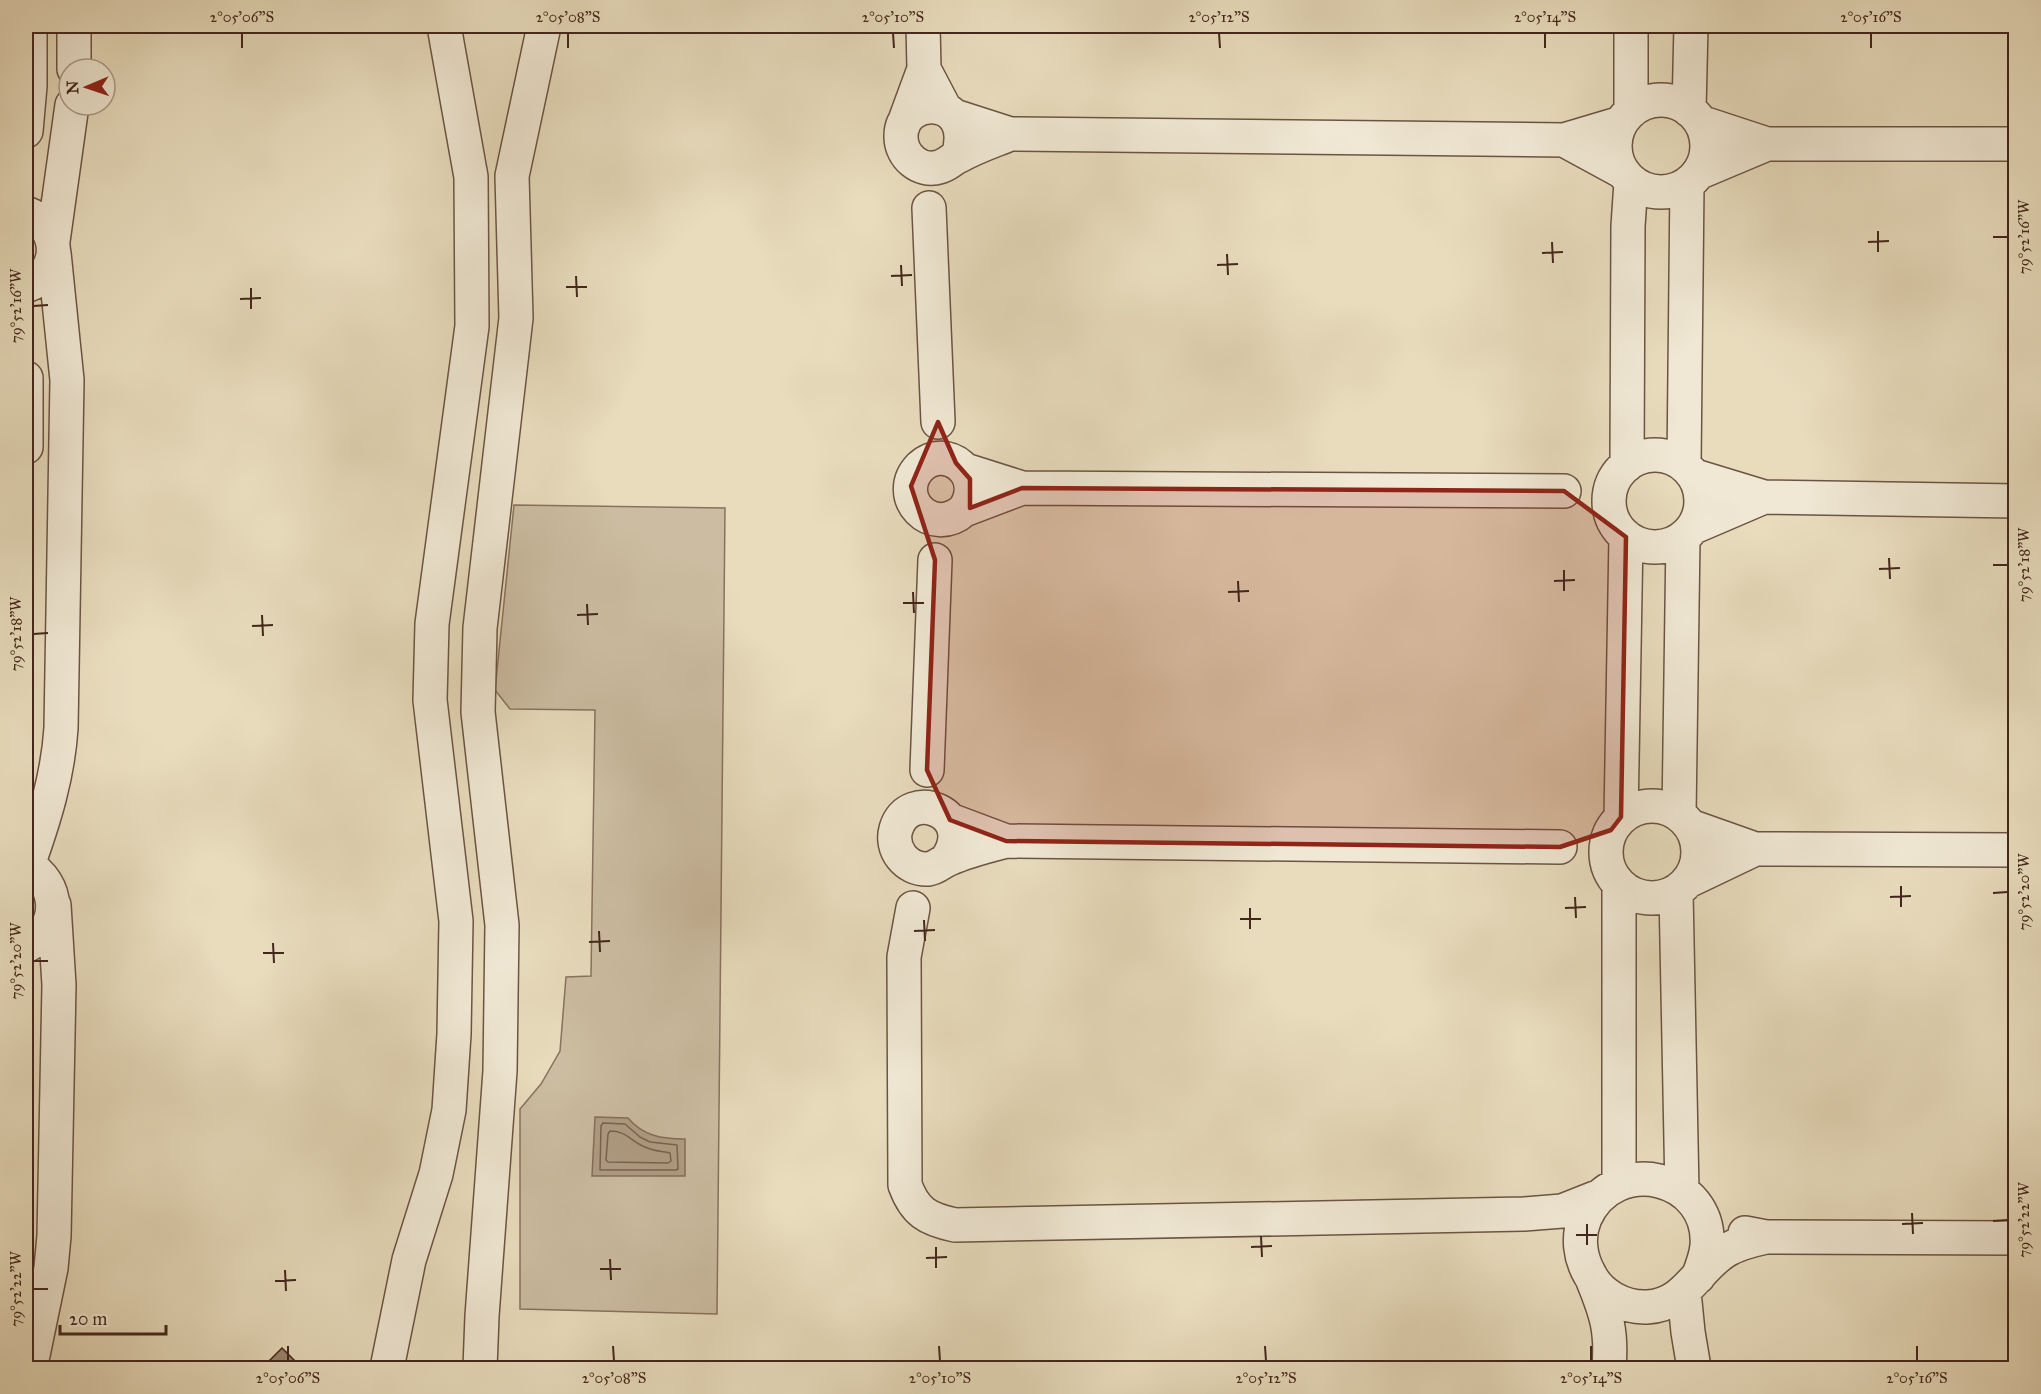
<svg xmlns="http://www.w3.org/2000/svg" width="2041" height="1394" font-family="'IM FELL Great Primer',serif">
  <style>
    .green { fill: #ccbda2; stroke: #88725f; stroke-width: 1.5 }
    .water { fill: #b09e86; stroke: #846e5c; stroke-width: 1.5 }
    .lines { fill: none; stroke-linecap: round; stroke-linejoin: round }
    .shore { stroke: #7a6251; stroke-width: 1.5 }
    .building { fill: #998570; stroke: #43261c; stroke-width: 1.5 }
    .minor-casing { stroke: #6c5444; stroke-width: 36 }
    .minor { stroke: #f0e8d4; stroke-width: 33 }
    .marked { fill: #8f2418; fill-opacity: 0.2; stroke: #8f2418; stroke-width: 4.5; stroke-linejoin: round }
    .ticks { fill: none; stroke: #43261c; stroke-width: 2 }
    .neatline { fill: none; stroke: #43261c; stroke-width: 2 }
    .ticks-label { font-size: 15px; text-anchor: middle; fill: #43261c }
  </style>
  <rect width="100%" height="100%" fill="#e8dcbd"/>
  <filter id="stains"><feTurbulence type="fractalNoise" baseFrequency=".00333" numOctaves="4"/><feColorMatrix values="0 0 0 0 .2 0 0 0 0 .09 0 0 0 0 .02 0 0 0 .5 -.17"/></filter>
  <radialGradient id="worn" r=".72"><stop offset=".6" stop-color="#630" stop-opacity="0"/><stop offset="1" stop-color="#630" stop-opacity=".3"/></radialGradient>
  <path class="green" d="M514,505L725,508L717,1314L520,1309V1109L541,1084L560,1051L566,977L591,976L595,710L510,709L495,690Z"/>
  <path class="water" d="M595,1117L628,1118C643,1136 662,1139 685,1139V1176H592Z"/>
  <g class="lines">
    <path class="shore" d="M603,1123L625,1124L640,1137L650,1142L677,1145L678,1169L676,1170H600L601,1126Z
      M610,1131C627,1131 630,1141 645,1147C653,1151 661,1151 670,1153L671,1161L668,1163L608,1162L606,1160L608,1134Z"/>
  </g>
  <path class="building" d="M282,1348L302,1368H262Z"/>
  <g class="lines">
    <g class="minor-casing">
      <path id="minor" d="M923,26L924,69
        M74,69V26
        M1615 146a46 46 0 1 1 92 0a46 46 0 1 1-92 0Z
        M1689,110L1691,26
        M1631,111V26
        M954,116L1010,134C993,141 975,147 959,156C952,159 947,165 939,167C920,173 901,156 901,137C900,94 977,94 958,156
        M1621,123L1564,140L1621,171
        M903,126L924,69L945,109
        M26,131L30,86V26
        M1010,134L1564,140
        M1767,144H2016
        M1698,173L1767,144L1700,122
        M929,208L938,422
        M26,213C62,226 63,273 26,286
        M53,241L72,105
        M26,378V447
        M1609 501a46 46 0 1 1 92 0a46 46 0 1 1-92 0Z
        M1627,465L1628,226L1631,182
        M1684,465L1687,184
        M1022,488L1564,491
        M1764,497L2016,501
        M964,510C988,475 946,442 920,467C892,496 931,539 964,510L1022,488L965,470
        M1694,527L1764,497L1695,476
        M927,770L935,560
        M1606 852a46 46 0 1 1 92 0a46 46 0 1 1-92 0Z
        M1679,815L1683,538
        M1621,817L1626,537
        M1006,841L1560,847
        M1755,849L2016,850
        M947,859C978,813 909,786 896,829C890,849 906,870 928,869C937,868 941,862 949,859C966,851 987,846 1006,841L950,820
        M26,864C60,884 63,927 26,946
        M28,865C44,820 58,776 61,728L67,380L54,253
        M1688,881L1755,849L1690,826
        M1619,884V1183
        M1676,892L1682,1191
        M913,908L904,957L905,1185C915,1212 927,1219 955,1225L1524,1214L1562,1211L1600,1196
        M1745,1233L1766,1237L2016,1238
        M1698,1277C1702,1267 1706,1257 1707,1246C1712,1176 1615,1152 1585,1218C1577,1237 1580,1258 1590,1275C1600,1295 1624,1308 1647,1307C1687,1305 1697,1267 1727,1250C1739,1243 1752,1240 1766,1237
        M1593,1281C1607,1315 1612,1332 1609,1368
        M1684,1292L1688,1332L1694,1368
        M33,1355L51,1268L54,1236L59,985L54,905
        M387,1368L409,1260L436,1174L449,1110L454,1034L456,921L430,700L432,624L472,326L471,177L444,26
        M480,1368L482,1316L500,1071L502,925L478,712L480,628L516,318L512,176L544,26"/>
    </g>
    <use href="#minor" class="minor"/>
  </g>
  <path class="marked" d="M938,422L956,463L970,479V508L1022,488L1564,491L1626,537L1621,817L1611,830L1560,847L1006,841L950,820L927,770L935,560L911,486Z"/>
  <path class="ticks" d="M242,33V48M568,33V48M893,33L894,48M1219,33L1220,48M1545,33V48M1871,33V48M1878,231V252M1993,237H2008M1552,242L1553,263M1868,242L1889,241M1542,253L1563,252M1227,254L1228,275M901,265L902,286M1217,265L1238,264M576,276L577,297M891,276L912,275M566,287H587M251,288V309M240,299L261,298M33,306L48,305M1889,558L1890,579M1993,565H2008M1879,569L1900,568M1564,570V591M1238,581L1239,602M1554,581L1575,580M913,592L914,613M1228,592L1249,591M903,603H924M587,604L588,625M262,615L263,636M577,615L598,614M252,626L273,625M33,634L48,633M1901,886V907M1993,893L2008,892M1575,897L1576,918M1890,897L1911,896M1250,908V929M1565,908L1586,907M1240,919H1261M924,920L925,941M599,931L600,952M914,931L935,930M589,942L610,941M273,943L274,963M263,953H284M33,961H48M1912,1213L1913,1234M1993,1221L2008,1220M1587,1224V1245M1902,1224L1923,1223M1576,1235H1597M1261,1236L1262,1257M936,1247V1268M1251,1247L1272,1246M926,1258L947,1257M610,1259L611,1280M600,1269H621M285,1270L286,1291M275,1281L296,1280M33,1289H48M288,1346V1361M613,1346L614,1361M939,1346L940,1361M1265,1346L1266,1361M1591,1346V1361M1917,1346V1361"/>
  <rect width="2041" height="1394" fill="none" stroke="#e8dcbd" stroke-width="66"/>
  <g transform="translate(87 87) rotate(268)"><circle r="28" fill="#f0e8d4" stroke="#ab9a8a" stroke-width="1.5"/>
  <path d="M0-4.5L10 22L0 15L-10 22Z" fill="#8f2418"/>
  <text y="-9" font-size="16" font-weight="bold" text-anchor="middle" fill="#43261c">N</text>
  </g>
  <path d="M60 1325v9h106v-9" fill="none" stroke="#43261c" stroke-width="3"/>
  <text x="69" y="1325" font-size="18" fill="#43261c" stroke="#f0e8d4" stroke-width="4.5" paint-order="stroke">20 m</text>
  <rect x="33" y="33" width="1975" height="1328" class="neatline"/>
  <g class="ticks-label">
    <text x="242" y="22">2°05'06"S</text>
    <text x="568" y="22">2°05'08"S</text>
    <text x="893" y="22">2°05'10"S</text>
    <text x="1219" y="22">2°05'12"S</text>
    <text x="1545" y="22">2°05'14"S</text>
    <text x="1871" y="22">2°05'16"S</text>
    <text transform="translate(2024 237) rotate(-90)" y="5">79°52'16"W</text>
    <text transform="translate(16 306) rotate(-90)" y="5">79°52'16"W</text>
    <text transform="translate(2024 565) rotate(-90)" y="5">79°52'18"W</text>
    <text transform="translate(16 634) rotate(-90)" y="5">79°52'18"W</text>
    <text transform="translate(2024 892) rotate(-90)" y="5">79°52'20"W</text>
    <text transform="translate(16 961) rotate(-90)" y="5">79°52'20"W</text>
    <text transform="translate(2024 1220) rotate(-90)" y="5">79°52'22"W</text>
    <text transform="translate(16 1289) rotate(-90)" y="5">79°52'22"W</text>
    <text x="288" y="1383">2°05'06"S</text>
    <text x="614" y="1383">2°05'08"S</text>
    <text x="940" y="1383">2°05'10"S</text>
    <text x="1266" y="1383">2°05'12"S</text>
    <text x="1591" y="1383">2°05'14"S</text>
    <text x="1917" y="1383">2°05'16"S</text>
  </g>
  <rect width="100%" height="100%" filter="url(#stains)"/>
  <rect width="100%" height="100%" fill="url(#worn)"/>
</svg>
